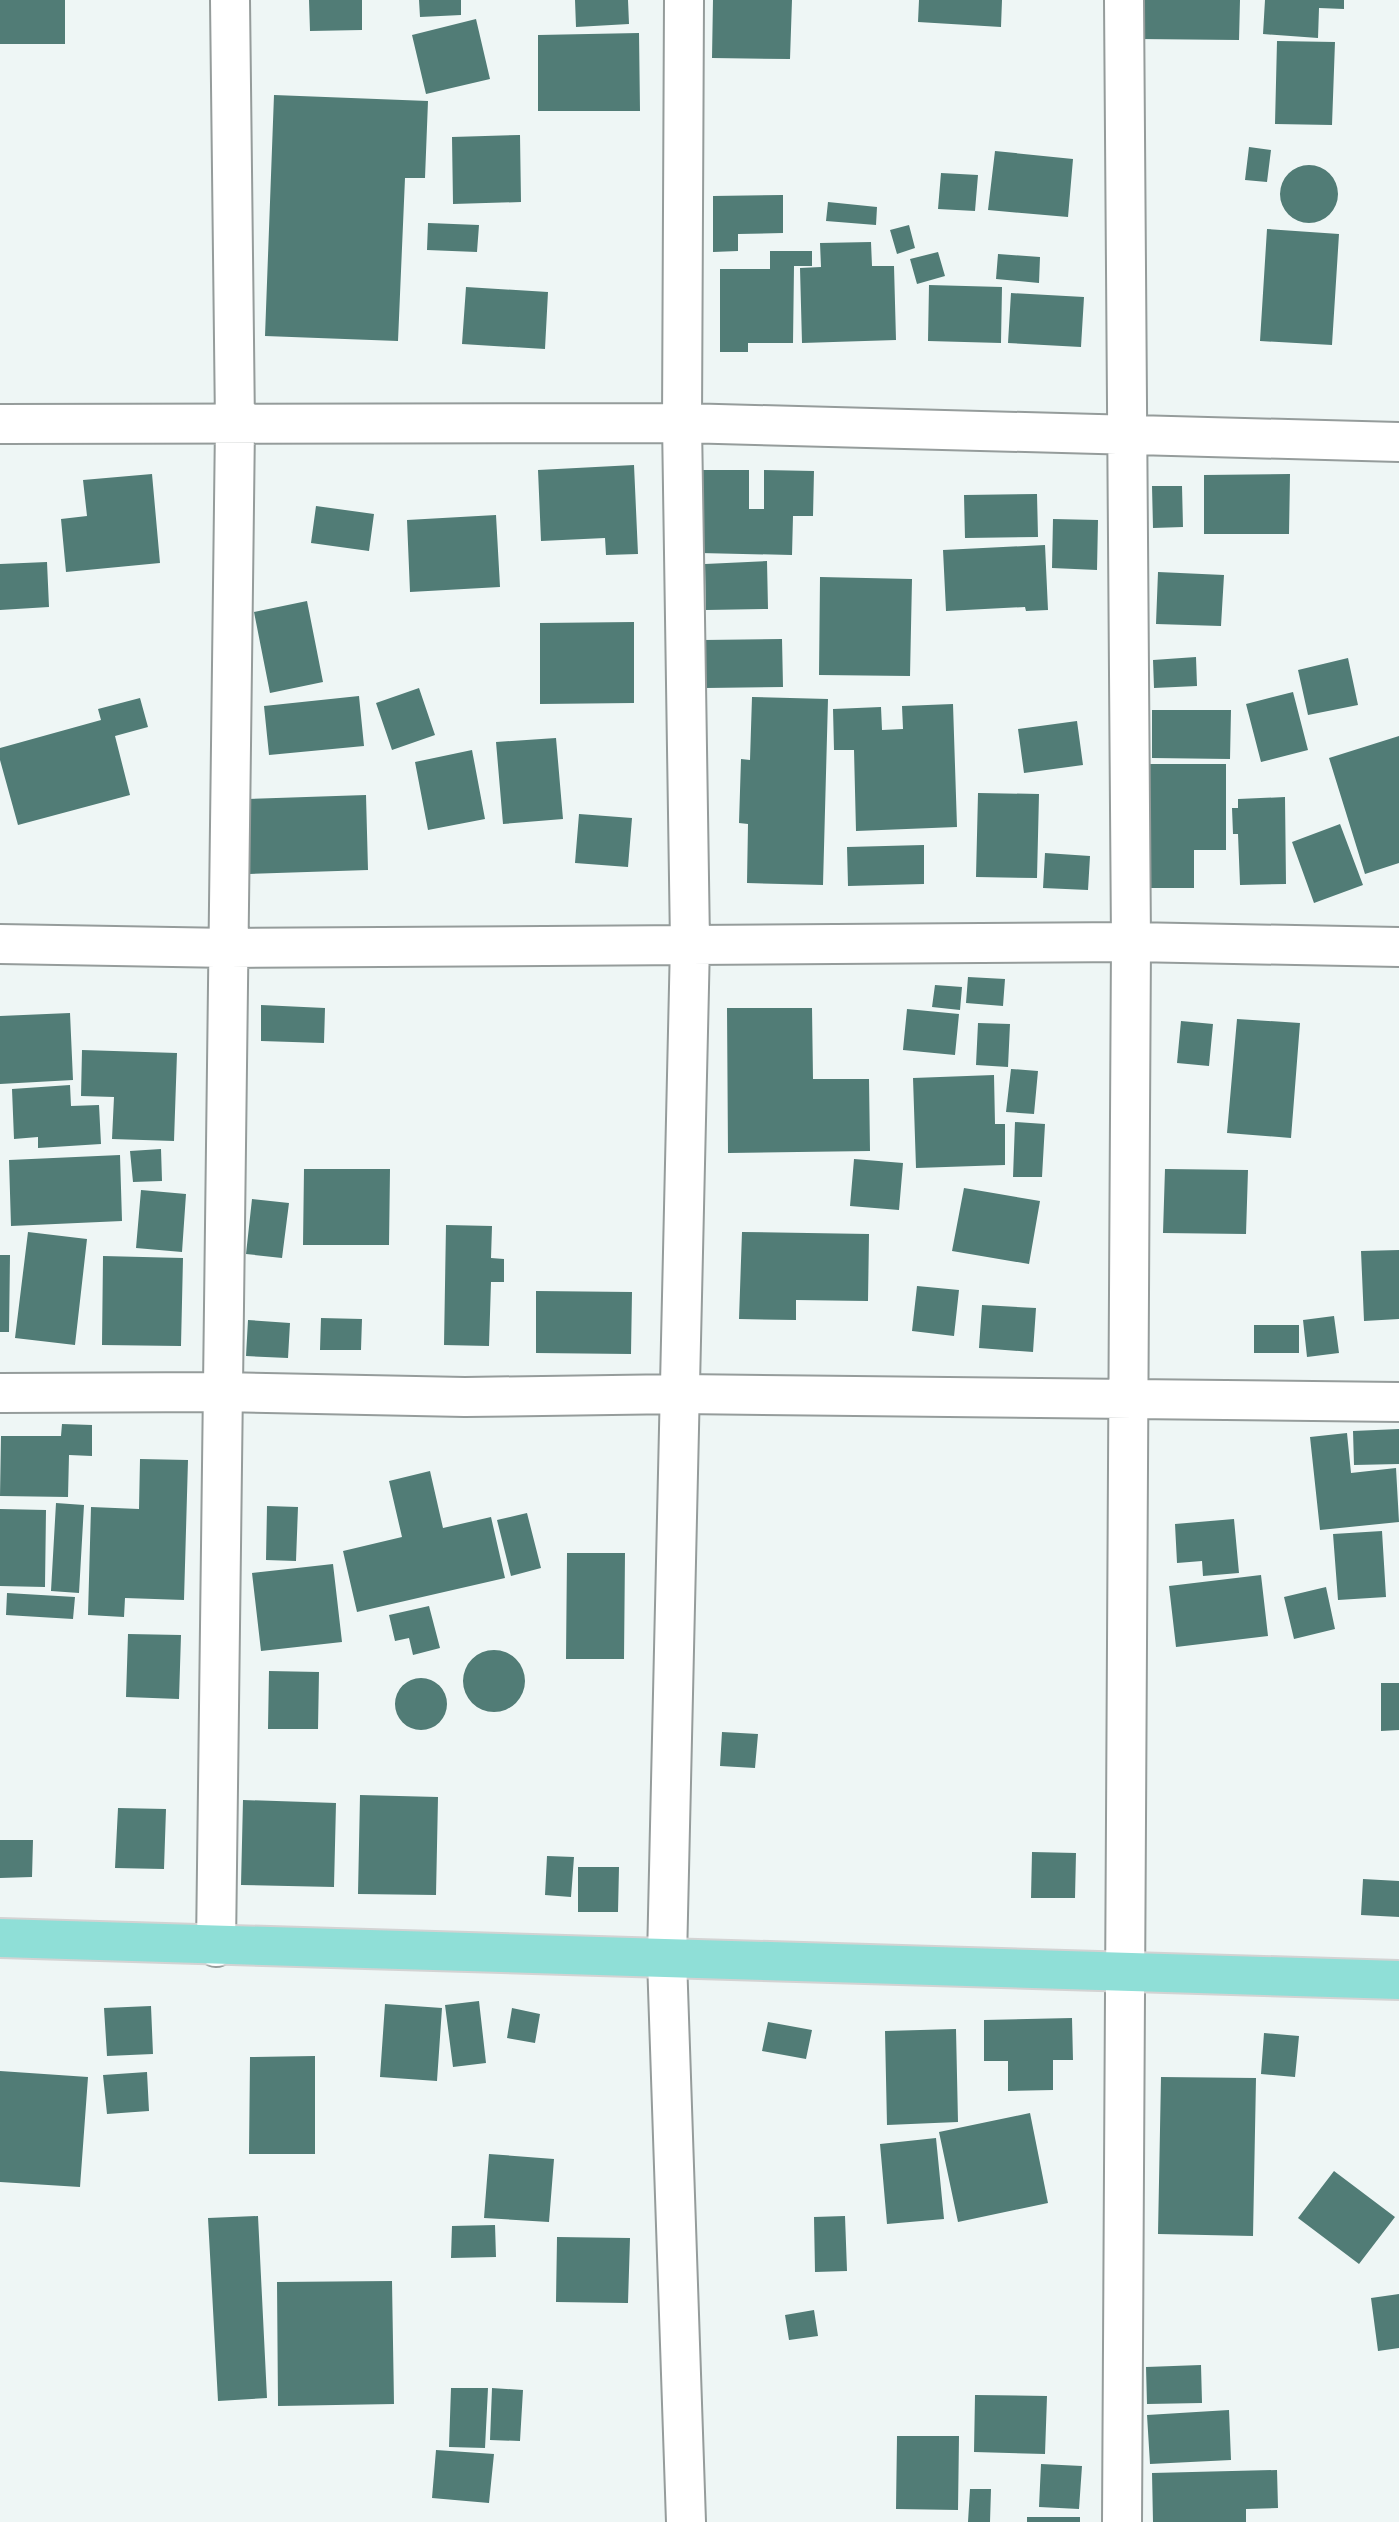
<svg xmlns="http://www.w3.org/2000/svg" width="1399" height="2522" font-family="Inter,sans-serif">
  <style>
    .building { fill: #517c76 }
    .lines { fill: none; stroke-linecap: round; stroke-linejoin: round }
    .minor-casing { stroke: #959c9b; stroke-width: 42 }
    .major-casing { stroke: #d3d3d3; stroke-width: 42 }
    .minor { stroke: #fff; stroke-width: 38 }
    .major { stroke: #8fdfd7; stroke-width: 38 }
  </style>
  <rect width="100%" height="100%" fill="#eef6f5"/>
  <path class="building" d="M0,0H65V44H0Z
    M309,0H362V30L310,31Z
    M419,0H461V15L420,17Z
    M575,0H628L629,24L576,27Z
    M713,0H792L790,59L712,58Z
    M919,0H1002L1001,27L918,22Z
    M1139,0H1240L1239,40L1138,39Z
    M1265,0H1344V9L1319,8L1318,38L1263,34Z
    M476,19L490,79L426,94L412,35Z
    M639,33L640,111H538V35Z
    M1277,41L1335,42L1332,125L1275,124Z
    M274,95L428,101L425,178H405L398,341L265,336Z
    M520,135L521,202L453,204L452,137Z
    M1249,147L1271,150L1267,182L1245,180Z
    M995,151L1073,159L1068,217L988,210Z
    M1280 194a29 29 0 1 1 58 0a29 29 0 1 1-58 0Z
    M941,173L978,175L975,211L938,209Z
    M783,195V233L738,234V251L713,252V196Z
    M828,202L877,207L876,225L826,221Z
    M428,223L479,225L477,252L427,250Z
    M909,225L915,248L897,254L890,230Z
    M1267,229L1339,234L1332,345L1260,341Z
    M871,242L872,266H894L896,340L802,343L800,268L821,267L820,243Z
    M770,251H812V266H794L793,343H748V352H720V269H770Z
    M938,252L945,276L917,284L910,259Z
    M998,254L1040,257L1039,283L996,279Z
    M929,285L1002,287L1001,343L928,341Z
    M466,287L548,292L545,349L462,344Z
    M1011,293L1084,297L1081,347L1008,343Z
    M634,465L638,554L606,555L605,538L541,541L538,470Z
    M701,470H749V509H764V470L814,471L813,516H793L792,555L700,553Z
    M152,474L160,563L66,572L61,519L87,516L83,480Z
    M1290,474L1289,534H1204V475Z
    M1152,486H1182L1183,527L1153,528Z
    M1037,494L1038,537L965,538L964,495Z
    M316,506L374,514L369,551L311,543Z
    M496,515L500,587L410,592L407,520Z
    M1053,519L1098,520L1097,570L1052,568Z
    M1045,545L1048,610L1026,611L1025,607L946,611L943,550Z
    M767,561L768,609L706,610L705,564Z
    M47,562L49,607L0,610V564Z
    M1158,572L1224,575L1221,626L1156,624Z
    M820,577L912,579L910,676L819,675Z
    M307,601L323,682L270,693L254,612Z
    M634,622V703L540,704V623Z
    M782,639L783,687L705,688L704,640Z
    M1196,657L1197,686L1154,688L1153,660Z
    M1348,658L1358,705L1308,715L1298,670Z
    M419,688L435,735L392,750L376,703Z
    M1293,692L1308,750L1261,762L1246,704Z
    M359,696L364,746L269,755L264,706Z
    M752,697L828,699L823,885L747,883L748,824L739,823L741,759L750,760Z
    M140,698L148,727L115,736L130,795L18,825L0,760V748L101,720L98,709Z
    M953,704L957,827L856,831L854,750H834L833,709L881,707L882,730L903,729L902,706Z
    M1152,710H1231L1230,759L1152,758Z
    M1077,721L1083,765L1024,773L1018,729Z
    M1399,736V863L1365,874L1329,758Z
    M556,738L563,819L503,824L496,742Z
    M472,750L485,819L428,830L415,762Z
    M1143,764H1226V850H1194V888H1144Z
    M978,793L1039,794L1037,878L976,877Z
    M366,795L368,870L249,874L246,799Z
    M1285,797L1286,884L1240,885L1238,834H1233L1232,808H1238V799Z
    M579,814L632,818L628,867L575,863Z
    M1340,824L1363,885L1314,903L1292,842Z
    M924,845V884L848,886L847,847Z
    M1045,853L1090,856L1088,890L1043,888Z
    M968,977L1005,979L1003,1006L966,1003Z
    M935,985L962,987L960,1010L932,1007Z
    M261,1005L325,1008L324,1043L261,1041Z
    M727,1008H812L813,1079H869L870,1151L728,1153Z
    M907,1009L959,1014L955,1055L903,1050Z
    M70,1013L73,1080L0,1084V1016Z
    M1237,1019L1300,1023L1291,1138L1227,1133Z
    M1181,1021L1213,1024L1209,1066L1177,1063Z
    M978,1023L1010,1024L1008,1067L976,1065Z
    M82,1050L177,1053L174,1141L112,1139L114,1097L81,1096Z
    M1011,1069L1038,1071L1034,1114L1006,1112Z
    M994,1075L995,1124H1005V1165L916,1168L913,1078Z
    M70,1085L71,1106L99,1105L101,1144L38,1148V1137L14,1139L12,1089Z
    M1015,1122L1045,1124L1042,1177H1013Z
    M161,1149L162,1181L133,1182L130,1151Z
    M120,1155L122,1221L11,1226L9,1160Z
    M854,1159L903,1163L899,1210L850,1206Z
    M304,1169H390L389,1245H303Z
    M1165,1169L1248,1170L1246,1234L1163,1233Z
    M964,1188L1040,1201L1029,1264L952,1251Z
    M141,1190L186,1194L182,1252L136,1248Z
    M252,1199L289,1203L282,1258L246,1254Z
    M446,1225L492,1226L491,1258L504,1259V1282H491L489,1346L444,1345Z
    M28,1232L87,1239L75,1345L15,1338Z
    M742,1232L869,1234L868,1301L796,1300V1320L739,1319Z
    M1399,1250V1319L1364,1321L1361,1251Z
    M0,1255H10L9,1332H0Z
    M103,1256L183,1258L181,1346L102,1345Z
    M917,1286L959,1290L954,1336L912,1331Z
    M536,1291L632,1292L631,1354L536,1353Z
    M982,1305L1036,1308L1033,1352L979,1348Z
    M1334,1316L1339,1353L1307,1357L1303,1320Z
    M321,1318L362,1319L361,1350H320Z
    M248,1320L290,1323L288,1358L246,1356Z
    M1254,1325H1299V1353H1254Z
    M62,1424L92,1425V1456L69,1455L68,1497L0,1496L1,1436H61Z
    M1399,1429V1464L1354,1465L1353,1431Z
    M1347,1433L1351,1473L1396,1468L1399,1522L1320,1530L1310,1437Z
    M140,1459L188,1460L184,1600L125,1598L124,1617L88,1615L91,1507L139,1509Z
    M430,1471L443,1528L491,1517L505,1578L357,1612L343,1551L402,1537L389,1481Z
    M56,1503L84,1505L79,1593L51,1591Z
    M267,1506L298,1507L296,1561L266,1560Z
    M0,1509L46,1510L45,1587L0,1586Z
    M527,1513L541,1568L511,1576L497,1520Z
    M1234,1519L1239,1573L1203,1576L1202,1561L1177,1563L1175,1524Z
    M1382,1531L1386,1597L1338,1600L1333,1534Z
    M567,1553H625L624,1659H566Z
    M333,1564L342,1642L261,1651L252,1573Z
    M1261,1575L1268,1636L1176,1647L1169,1586Z
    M1326,1587L1335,1629L1294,1639L1284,1597Z
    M7,1593L75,1597L73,1619L6,1615Z
    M429,1606L440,1648L413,1655L409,1638L395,1641L389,1615Z
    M128,1634L181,1635L179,1699L126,1697Z
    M463 1681a31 31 0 1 1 62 0a31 31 0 1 1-62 0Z
    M269,1671L319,1672L318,1729H268Z
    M395 1704a26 26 0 1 1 52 0a26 26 0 1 1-52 0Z
    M1381,1683H1399V1730L1381,1731Z
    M722,1732L758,1734L755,1768L720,1766Z
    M360,1795L438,1797L436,1895L358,1894Z
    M243,1800L336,1803L334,1887L241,1885Z
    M118,1808L166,1809L164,1869L115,1868Z
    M0,1840H33L32,1877L0,1878Z
    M1032,1852L1076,1853L1075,1898H1031Z
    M547,1856L574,1857L571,1897L545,1895Z
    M578,1867H619L618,1912H578Z
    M1363,1879L1399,1881V1917L1361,1915Z
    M479,2001L486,2063L453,2067L445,2005Z
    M385,2004L442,2008L437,2081L380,2077Z
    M151,2006L153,2054L107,2056L104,2008Z
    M512,2008L540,2014L535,2043L507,2038Z
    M1072,2018L1073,2060H1053V2090L1008,2091V2061H984V2020Z
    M768,2022L812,2030L806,2059L762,2051Z
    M956,2029L958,2122L887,2125L885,2031Z
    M1264,2033L1299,2036L1295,2077L1261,2074Z
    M315,2056V2154H249L250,2057Z
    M0,2071L88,2077L80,2187L0,2182Z
    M147,2072L149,2111L107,2114L103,2075Z
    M1161,2077L1256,2078L1253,2236L1158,2234Z
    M1030,2113L1048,2203L958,2222L939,2132Z
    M936,2138L944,2219L887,2224L880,2144Z
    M489,2154L554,2159L549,2222L484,2218Z
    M1334,2171L1395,2217L1359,2264L1298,2218Z
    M258,2216L267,2398L218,2401L208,2218Z
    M845,2216L847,2271L815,2272L814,2217Z
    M495,2225L496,2257L451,2258L452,2226Z
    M557,2237L630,2238L628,2303L556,2302Z
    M392,2281L394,2404L278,2406L277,2282Z
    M1399,2294V2348L1378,2351L1371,2298Z
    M814,2310L818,2336L789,2340L785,2315Z
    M1201,2365L1202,2403L1147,2404L1146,2367Z
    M451,2388H488L485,2448L449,2447Z
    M492,2388L523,2390L520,2441L490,2440Z
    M975,2395L1047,2396L1045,2454L974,2452Z
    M1229,2410L1231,2460L1150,2464L1147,2415Z
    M897,2436H959L958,2510L896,2509Z
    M436,2450L494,2454L489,2503L432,2498Z
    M1041,2464L1082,2466L1079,2509L1039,2507Z
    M1277,2470L1278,2508L1246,2509V2522H1153L1152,2473Z
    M970,2489H991L990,2522H968Z
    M1027,2517H1080V2522H1027Z"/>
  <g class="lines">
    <g class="minor-casing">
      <path id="minor" d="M684,0L682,423L690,943L667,1959L686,2522
        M0,424L682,423L1399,442
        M0,944L230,948L1131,942L1399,947
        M0,1393L221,1392L465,1397L681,1394L1399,1402
        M216,1947L235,425L230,0
        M1122,2522L1131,942L1124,0"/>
    </g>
    <g class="major-casing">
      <path id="major" d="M0,1938L1399,1980"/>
    </g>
    <use href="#minor" class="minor"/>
    <use href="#major" class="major"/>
  </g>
</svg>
